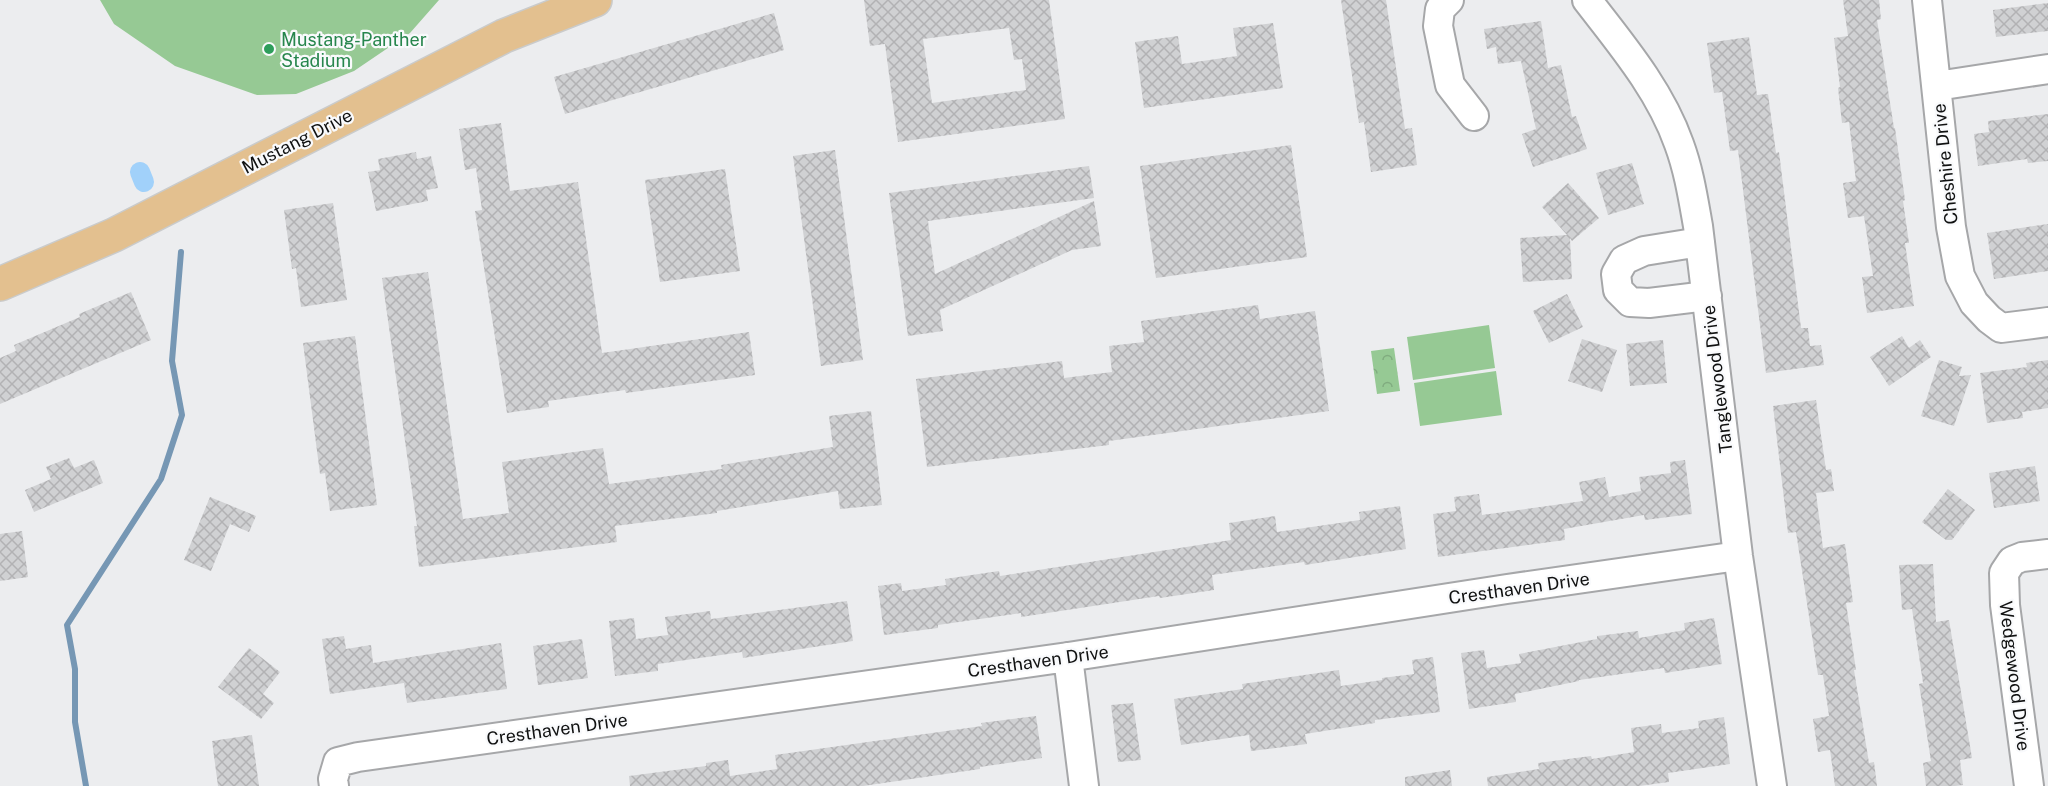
<svg xmlns="http://www.w3.org/2000/svg" width="2048" height="786" font-family="'Public Sans',sans-serif">
  <style>
    .park { fill: url(#park-crowns) }
    .pitch { fill: #96c994 }
    .lines { fill: none; stroke-linecap: round; stroke-linejoin: round }
    .stream { stroke: #7697b4; stroke-width: 6 }
    .canal { stroke: #a1d1fa; stroke-width: 20 }
    .building { fill: url(#building-cross-hatch); fill-rule: evenodd }
    .minor-casing { stroke: #a6a7a9; stroke-width: 32 }
    .major-casing { stroke: #cacbcb; stroke-width: 36 }
    .minor { stroke: #fff; stroke-width: 28 }
    .major { stroke: #e3c08f; stroke-width: 33 }
    .leisure-dot { fill: #2e9e5b; stroke: #f9fafc; stroke-width: 2 }
    .labels { text-anchor: middle; dominant-baseline: central; stroke-width: 4.5; stroke-linejoin: round; paint-order: stroke }
    .leisure-label { font-size: 18px; fill: #27864d; stroke: #f9fafc; text-anchor: start }
    .street-label { font-size: 18px; fill: #101111; stroke: #f9fafc }
  </style>
  <defs>
    <pattern id="park-crowns" width="20" height="18" patternUnits="userSpaceOnUse" patternTransform="scale(1.5)"><rect width="20" height="18" fill="#96c994"/><path d="M2 6a3 3 0 1 1 6 0M12 15a3 3 0 1 1 6 0" fill="none" stroke="#80ac7f"/></pattern>
    <pattern id="building-cross-hatch" width="8" height="8" patternUnits="userSpaceOnUse" patternTransform="scale(1.5)"><rect width="8" height="8" fill="#d0d1d3"/><path d="M0 0l8 8M0 8l8-8" fill="none" stroke="#b2b2b4"/></pattern>
  </defs>
  <rect width="100%" height="100%" fill="#ecedef"/>
  <path class="park" d="M1394,348L1400,391L1377,394L1371,351Z"/>
  <path class="pitch" d="M100,0H439L410,33L354,71L296,94L257,95L175,66L114,24Z
    M1489,325L1495,368L1413,380L1407,337Z
    M1496,371L1502,415L1420,426L1414,383Z"/>
  <g class="lines">
    <path class="stream" d="M86,786L75,722V669L67,625L161,479L182,415L172,361L181,252"/>
    <path class="canal" d="M140,172L144,182"/>
  </g>
  <path class="building" d="M864,0H1049L1065,119L898,142L885,44L870,46ZM1009,28L1014,60L1022,59L1026,90L932,103L923,39Z
    M1341,0H1386L1405,129L1412,128L1417,165L1371,172L1364,122L1359,123Z
    M1843,0H1879L1881,19L1877,20L1894,128H1895L1905,200L1903,201L1909,243H1905L1914,306L1867,313L1862,277L1873,276L1864,216L1848,218L1843,183L1856,181L1849,122L1842,123L1838,88L1840,87L1834,38L1848,36Z
    M2048,3V31L1996,37L1993,10Z
    M774,13L784,50L565,114L554,77Z
    M1541,21L1548,68L1561,65L1572,117L1576,116L1587,149L1533,167L1522,134L1536,129L1521,61L1498,64L1496,47L1487,49L1484,29Z
    M1273,23L1283,88L1144,108L1135,42L1178,36L1182,64L1237,56L1233,28Z
    M1749,37L1757,95L1768,94L1776,153L1779,152L1801,328H1808L1810,346L1821,345L1824,365L1766,373L1738,150L1730,151L1722,92L1714,93L1707,43Z
    M2048,114V161L2028,163L2027,159L1978,166L1974,134L1989,132L1988,121Z
    M501,123L510,191L578,182L602,353L749,332L755,375L626,393L625,390L548,401L549,407L507,413L475,211L482,210L476,168L465,170L459,129Z
    M1291,145L1307,257L1156,278L1140,166Z
    M835,150L863,360L821,366L793,156Z
    M416,152L417,159L431,156L438,188L426,190L428,201L376,211L368,172L380,170L378,159Z
    M1632,163L1644,204L1608,215L1596,173Z
    M1089,166L1094,198L928,221L935,274L1094,201L1101,246L1072,250L940,310L943,331L908,336L889,193Z
    M725,169L740,271L660,282L645,180Z
    M1568,183L1599,218L1572,241L1570,238L1572,279L1523,282L1520,238L1567,235L1542,207Z
    M333,203L347,300L301,307L296,268L292,269L284,210Z
    M2048,224V271L1994,279L1987,233Z
    M428,272L463,519L509,513L502,462L603,448L609,484L722,469L721,465L833,447L829,416L871,411L882,505L840,509L838,491L717,511V513L615,526L617,542L419,567L414,526H417L382,278Z
    M131,292L151,340L0,404V358L16,351L14,345L80,317L79,314Z
    M1567,294L1583,327L1549,343L1533,311Z
    M1258,305L1260,319L1315,311L1329,411L1109,441V445L927,467L916,379L1062,361L1064,378L1112,372L1109,346L1144,342L1141,321Z
    M355,336L377,505L330,511L325,473L320,474L303,343Z
    M1902,336L1909,348L1920,340L1931,357L1889,386L1870,357Z
    M1582,339L1617,350L1602,392L1568,381Z
    M1663,340L1667,383L1630,386L1626,344Z
    M1939,360L1962,367L1959,376L1971,375L1954,426L1921,416Z
    M2048,360V408L2022,412L2023,418L1987,423L1980,373L2027,367L2026,363Z
    M1816,400L1826,470L1831,469L1834,491L1816,493L1823,548L1845,544L1853,602L1846,603L1856,670H1854L1869,763L1874,762L1877,786H1835L1830,750L1818,752L1813,719L1829,716L1823,675H1818L1796,532L1788,533L1773,406Z
    M69,458L74,468L94,460L103,483L34,512L25,490L51,479L46,467Z
    M1685,460L1692,514L1645,520L1644,515L1564,529L1565,540L1438,557L1433,514L1456,511L1454,497L1479,494L1482,515L1583,501L1579,482L1605,477L1609,497L1641,491L1639,477L1671,473L1670,462Z
    M2035,466L2040,501L1994,508L1989,473Z
    M1948,489L1975,510L1952,540H1946L1922,522Z
    M210,497L256,516L249,532L230,524L211,571L184,560Z
    M1400,506L1406,549L1305,565L1304,562L1212,575L1214,590L1160,598L1159,596L1021,617V613L938,625V628L884,635L878,586L901,583L902,591L946,585L945,579L999,571L1000,576L1231,540L1229,523L1275,516L1277,532L1360,520L1359,512Z
    M22,531L28,577L0,581V534Z
    M1933,564L1936,622L1949,620L1972,758L1960,760L1963,785L1955,786H1926L1923,763L1931,761L1919,684L1923,683L1912,609L1902,610L1899,565Z
    M847,601L853,641L743,658L742,652L658,664V671L615,676L609,621L634,618L636,639L668,635L665,617L710,611L711,619Z
    M1714,618L1722,664L1665,673L1664,668L1579,680V681L1515,694L1516,702L1469,709L1461,653L1484,650L1487,668L1521,663L1519,654L1597,639V636L1638,631L1639,638L1685,630L1684,623Z
    M344,636L346,649L371,645L373,663L501,643L507,689L407,703L404,683L330,694L322,639Z
    M582,639L588,678L538,685L533,646Z
    M249,648L280,672L263,694L274,703L261,719L218,687Z
    M1433,657L1440,712L1375,720V723L1305,734L1307,744L1251,751L1249,735L1181,745L1174,699L1243,689L1242,684L1339,670L1341,686L1382,680V678L1414,674L1412,660Z
    M1133,703L1141,760L1118,762L1111,705Z
    M1036,716L1042,758L980,767V769L863,786H630L629,776L706,766V763L728,760L730,776L777,769L775,755L982,726L981,723Z
    M1724,717L1730,764L1668,773L1669,782L1639,786H1488L1487,777L1539,769L1538,763L1591,756L1592,759L1634,752L1631,728L1661,724L1662,733L1699,728L1698,721Z
    M252,735L259,786H218L212,741Z
    M1450,770L1452,786H1405V777Z"/>
  <g class="lines">
    <g class="minor-casing">
      <path id="minor" d="M1449,0L1440,9L1438,26L1450,85L1474,116
        M1587,0C1621,44 1660,90 1679,144C1689,171 1693,198 1698,226L1738,556L1772,786
        M1927,0L1951,227L1960,276L1974,303L1989,319L2001,328L2048,322
        M1937,86L2048,69
        M1700,242L1644,251L1624,260L1616,274L1618,290L1630,302L1649,303L1707,296
        M1068,657L1084,786
        M334,786L333,779L338,762L358,757L1068,657L1507,589L1738,556
        M2029,786L2005,605L2004,573L2012,561L2022,557L2048,554"/>
    </g>
    <g class="major-casing">
      <path id="major" d="M0,284L114,235L504,36L595,0"/>
    </g>
    <use href="#minor" class="minor"/>
    <use href="#major" class="major"/>
  </g>
  <circle class="leisure-dot" cx="269" cy="49" r="6"/>
  <g class="labels">
    <g class="leisure-label">
      <text x="281" y="39">Mustang-Panther<tspan x="281" dy="21">Stadium</tspan></text>
    </g>
    <g class="street-label">
      <text transform="translate(297 141) rotate(-27)">Mustang Drive</text>
      <text transform="translate(1945 164) rotate(-96)">Cheshire Drive</text>
      <text transform="translate(1717 379) rotate(-97)">Tanglewood Drive</text>
      <text transform="translate(1519 588) rotate(-8)">Cresthaven Drive</text>
      <text transform="translate(1038 661) rotate(-8)">Cresthaven Drive</text>
      <text transform="translate(2015 676) rotate(83)">Wedgewood Drive</text>
      <text transform="translate(557 729) rotate(-8)">Cresthaven Drive</text>
    </g>
  </g>
</svg>
